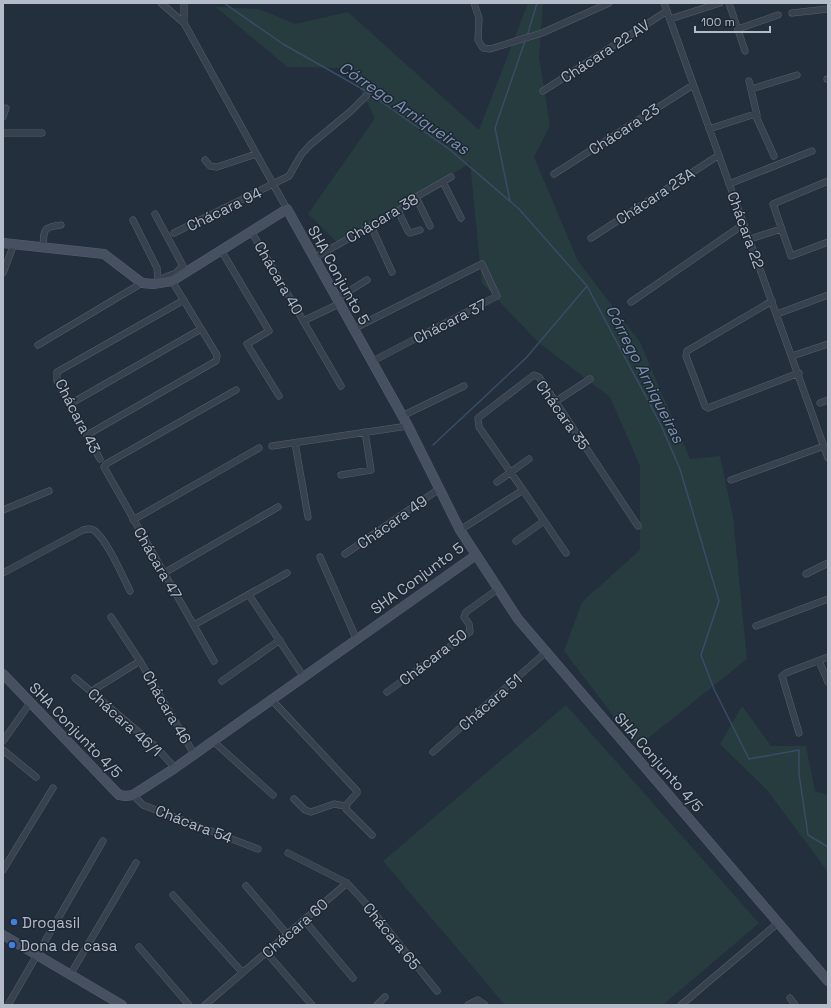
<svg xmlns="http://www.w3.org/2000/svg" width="831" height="1008" font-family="'Space Grotesk',sans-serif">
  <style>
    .green { fill: #263c3f }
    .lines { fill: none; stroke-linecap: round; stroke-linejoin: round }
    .stream { stroke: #394c67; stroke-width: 1.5 }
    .street-casing { stroke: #565f6c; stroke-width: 7 }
    .secondary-casing { stroke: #565f6c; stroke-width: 10 }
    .street { stroke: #38414e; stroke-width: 6 }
    .secondary { stroke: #465061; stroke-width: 9 }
    .shop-dot { fill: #3f7fe0; stroke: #1d2633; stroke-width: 1.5 }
    .labels { text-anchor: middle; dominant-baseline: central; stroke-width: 3; stroke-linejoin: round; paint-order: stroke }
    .street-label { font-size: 15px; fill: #b4bcc9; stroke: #1d2633 }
    .poi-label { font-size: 15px; fill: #b4bcc9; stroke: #1d2633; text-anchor: start }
    .water-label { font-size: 16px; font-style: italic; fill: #7c92b1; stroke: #1d2633 }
  </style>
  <rect width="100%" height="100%" fill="#242f3e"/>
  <path class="green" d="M528,3H543L539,57L550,126L534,157L578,261L640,342L690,459L720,456L733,517L747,659L637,747L564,651L582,602L640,550V466L610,397L538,342L482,283L470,163L340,245L308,214L375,118L349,68L287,67L216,7L259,9L295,24L348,12L479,130Z
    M566,705L759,923L663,1005H505L383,861Z
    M742,706L771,746H806L815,791L828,795V872L767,790L720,744Z"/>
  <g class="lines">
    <path class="stream" d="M224,3L283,44L366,91L449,149L519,209L587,286L661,425L680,469L719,601L701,655L714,689L749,759L799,750V774L808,835L828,847
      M527,36L537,3
      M510,201L495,128L525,41
      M433,445L526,358L587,286"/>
    <g class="street-casing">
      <path id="street" d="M161,3L184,23L287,209
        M474,3L479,18L478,40L483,48L490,49L542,33L609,3
        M664,3L828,458
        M729,3L745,51
        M792,13L828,9
        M670,19L720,3
        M184,23V3
        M738,29L778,15
        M827,79H828
        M749,81L757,115
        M751,89L797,75
        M543,91L667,11
        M3,117L6,108
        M709,129L755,114L774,156
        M3,133H42
        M205,160L210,166L217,167L256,154
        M554,174L693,85
        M828,181L773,204L791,256L828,242
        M443,182L461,218
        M729,184L812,151
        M416,197L430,226
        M398,211L408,231L410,233L420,230
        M155,214L183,266L176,273L158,280
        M133,220L157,268L158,280
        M371,226L392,272
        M174,233L289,176L301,155L310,145L351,111L366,96
        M254,236L341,386
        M591,238L719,155
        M750,239L781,229
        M43,247C44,229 43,227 61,225
        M221,250L269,331L247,344L279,396
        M314,258L398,211L416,197L451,177
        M3,273L14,244
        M336,299L367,280
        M772,301L687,351L686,356L705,406L708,408L713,406L799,373
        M631,302L744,224
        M777,314L828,295
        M303,321L339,304
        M353,329L482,264L497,296L371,362
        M38,345L142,283
        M792,356L828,344
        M555,402L590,379
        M820,403L828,400
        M70,404L201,329
        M402,416L464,386
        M87,435L216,361L217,355L172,281
        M295,443L308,517
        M272,446L408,426
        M100,459L57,381V372L184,300
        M341,475L371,470L365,432
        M731,480L824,446
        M497,482L529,459
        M523,490L566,553
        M3,510L49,491
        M133,520L259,448
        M460,530L523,490L479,427L478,418L534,375L539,377L638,526
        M516,541L544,521
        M345,554L439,489
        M320,557L356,638
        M3,573L83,530C87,529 92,528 95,531C108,542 122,575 130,591
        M164,573L278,507
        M806,574L828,563
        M249,595L303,676
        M111,617L140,661L194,754
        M194,625L287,573
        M756,626L828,599
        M214,661L104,467L106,464L236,390
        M819,661L828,682
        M75,678L155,746L175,768
        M222,681L280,640
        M95,689L140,661
        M387,692L470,632L469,624L464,617L466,612L498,589
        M271,699L357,791V793L347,804L346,809L372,835
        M799,733L782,676L786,673L828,657
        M3,741L30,703
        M213,741L273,795
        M3,750L36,777
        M433,752L546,652
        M133,795L143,805L258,849
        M294,799L305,810L311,812L334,804L345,806
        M288,853L347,883L370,908L437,991
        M3,870L53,788
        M246,886L287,934
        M173,895L242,972
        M304,920L353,978
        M139,947L189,1005
        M266,952L312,1005
        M70,975L136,863
        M790,998L795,1005
        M8,1005L103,841
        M205,1005L347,883
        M377,1005L385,997
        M468,1005L478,1000L485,1005
        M681,1005L778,923"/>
    </g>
    <g class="secondary-casing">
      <path id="secondary" d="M3,243L104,254L142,283L153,284L172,281L287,209L408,426L460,530L518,619L828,981
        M3,674L119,795L126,796L133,795L175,768L476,555
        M3,935L122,1005"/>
    </g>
    <use href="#street" class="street"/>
    <use href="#secondary" class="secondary"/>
  </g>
  <g class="shop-dot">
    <circle cx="14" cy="922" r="4"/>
    <circle cx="12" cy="945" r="4"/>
  </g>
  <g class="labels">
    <g class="street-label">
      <text transform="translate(605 51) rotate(-33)">Chácara 22 AV</text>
      <text transform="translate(624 129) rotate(-33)">Chácara 23</text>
      <text transform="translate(655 196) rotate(-33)">Chácara 23A</text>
      <text transform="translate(224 209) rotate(-26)">Chácara 94</text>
      <text transform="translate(382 218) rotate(-31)">Chácara 38</text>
      <text transform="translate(746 230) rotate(70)">Chácara 22</text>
      <text transform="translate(339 275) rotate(61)">SHA Conjunto 5</text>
      <text transform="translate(279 278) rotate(60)">Chácara 40</text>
      <text transform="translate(450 321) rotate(-27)">Chácara 37</text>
      <text transform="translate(563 415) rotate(55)">Chácara 35</text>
      <text transform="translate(78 416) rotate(63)">Chácara 43</text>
      <text transform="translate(392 522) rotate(-35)">Chácara 49</text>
      <text transform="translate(158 563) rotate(60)">Chácara 47</text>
      <text transform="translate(417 578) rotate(-36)">SHA Conjunto 5</text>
      <text transform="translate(433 657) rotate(-38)">Chácara 50</text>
      <text transform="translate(490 702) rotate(-41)">Chácara 51</text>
      <text transform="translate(167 707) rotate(60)">Chácara 46</text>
      <text transform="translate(125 722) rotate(42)">Chácara 46/1</text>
      <text transform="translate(76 730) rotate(46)">SHA Conjunto 4/5</text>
      <text transform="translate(659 762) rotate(49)">SHA Conjunto 4/5</text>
      <text transform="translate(194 824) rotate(21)">Chácara 54</text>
      <text transform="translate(295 928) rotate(-41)">Chácara 60</text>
      <text transform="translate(392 936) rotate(51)">Chácara 65</text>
    </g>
    <g class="poi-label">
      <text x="22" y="922">Drogasil</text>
      <text x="20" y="945">Dona de casa</text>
    </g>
    <g class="water-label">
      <text transform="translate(404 108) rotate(34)">Córrego Arniqueiras</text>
      <text transform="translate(645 374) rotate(63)">Córrego Arniqueiras</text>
    </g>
  </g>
  <rect width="831" height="1008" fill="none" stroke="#b4bcc9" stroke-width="8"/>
  <path d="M695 26v6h75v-6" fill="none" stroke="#b4bcc9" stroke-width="2"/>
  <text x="701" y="26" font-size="12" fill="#b4bcc9" stroke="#1d2633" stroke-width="3" paint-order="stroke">100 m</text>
</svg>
